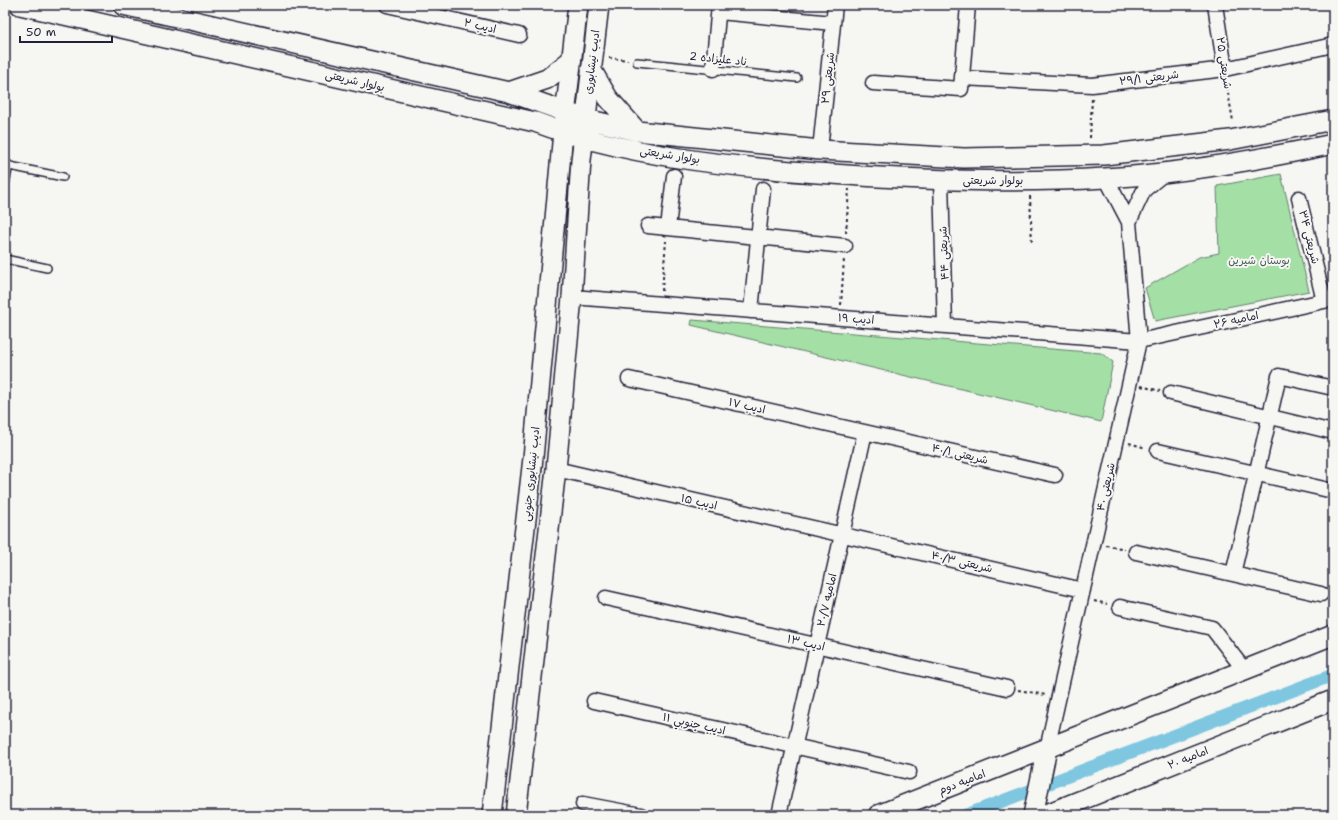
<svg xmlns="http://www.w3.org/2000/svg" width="1338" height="820" font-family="'Shantell Sans','Playpen Sans Arabic',sans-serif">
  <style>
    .green { fill: #a4dfa5; stroke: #638070 }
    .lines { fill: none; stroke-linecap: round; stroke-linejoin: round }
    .canal { stroke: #7fc6e0; stroke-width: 13 }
    .lane-casing { stroke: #22223b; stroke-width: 10 }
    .street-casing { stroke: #22223b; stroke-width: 17 }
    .secondary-casing { stroke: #22223b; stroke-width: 22 }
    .path { stroke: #22223b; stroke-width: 2; stroke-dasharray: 3 3; stroke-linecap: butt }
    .lane { stroke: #f6f6f2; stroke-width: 7 }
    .street { stroke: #f6f6f2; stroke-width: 14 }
    .secondary { stroke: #f6f6f2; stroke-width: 19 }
    .labels { text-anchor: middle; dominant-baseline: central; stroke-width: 4; stroke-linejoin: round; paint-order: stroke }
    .street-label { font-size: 11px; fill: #22223b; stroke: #f6f6f2 }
    .park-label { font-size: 11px; fill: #495b5b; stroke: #f6f6f2 }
  </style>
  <rect width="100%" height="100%" fill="#f6f6f2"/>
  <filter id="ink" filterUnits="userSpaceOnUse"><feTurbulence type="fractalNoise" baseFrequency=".025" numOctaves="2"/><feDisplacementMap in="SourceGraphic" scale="8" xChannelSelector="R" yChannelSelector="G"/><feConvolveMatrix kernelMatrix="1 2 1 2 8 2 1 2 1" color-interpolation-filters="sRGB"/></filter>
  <g filter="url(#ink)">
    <path class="green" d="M1281,174L1309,291L1155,321L1145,288L1199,257L1219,253L1217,186Z
      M692,320L1101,353L1113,362L1101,422L691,325Z"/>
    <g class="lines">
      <path class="canal" d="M966,815L1333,675"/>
      <g class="lane-casing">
        <path id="lane" d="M637,62L797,78
          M5,165L63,177
          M5,184L9,165
          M5,259L47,268"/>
      </g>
      <g class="street-casing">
        <path id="street" d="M387,5L519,35
          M1215,5L1225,69
          M719,12L833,23
          M713,69L719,5
          M962,78L1092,85L1225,69L1333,45
          M873,83L961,89L968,5
          M820,150L835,5
          M1106,178L1129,222L1144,190L1166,172
          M941,180L945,326
          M1299,198L1324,301
          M648,226L845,246
          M668,228L674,176
          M572,297L1139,341L1333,299
          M751,311L763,189
          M629,379L1055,475
          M1171,393L1333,432
          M1158,451L1333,491
          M556,469L1083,590
          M1136,552L1321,594
          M1233,574L1279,376L1333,388
          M606,598L1007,688
          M1120,607L1212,628L1245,671
          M594,701L909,772
          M1047,749L1139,341L1129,222
          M583,804L641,815
          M779,815L865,432"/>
      </g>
      <g class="secondary-casing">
        <path id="secondary" d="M20,5L535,122C623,155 723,166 817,173C913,180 1009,184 1105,178C1181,174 1258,160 1333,144
          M123,5L509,92L586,119L637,131L820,150L964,158L1104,155L1230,140L1333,120
          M591,69L608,98L637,131
          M509,92L547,79L571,60
          M492,815L533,458L563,132L578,5
          M516,815L556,469L572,297L581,160L599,5
          M878,815L1333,635
          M1033,815L1047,749
          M1044,815L1333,700"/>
      </g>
      <path class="path" d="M609,58L628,60
        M1226,81L1233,121
        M1090,138L1092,98
        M1030,196L1032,244
        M846,233L849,189
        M662,291L666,241
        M841,305L844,259
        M1141,386L1160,391
        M1129,443L1146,448
        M1106,545L1125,549
        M1094,601L1107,604
        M1018,690L1046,695"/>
      <use href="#lane" class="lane"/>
      <use href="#street" class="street"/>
      <use href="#secondary" class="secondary"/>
    </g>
  </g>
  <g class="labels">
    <g class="street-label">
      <text transform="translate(480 26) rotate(13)">ادیب ۲</text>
      <text transform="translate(718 59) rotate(6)">ناد علیزاده 2</text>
      <text transform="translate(592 62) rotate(-83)">ادیب نیشابوری</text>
      <text transform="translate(1224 63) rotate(81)">شریعتی ۲۵</text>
      <text transform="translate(828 78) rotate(-84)">شریعتی ۲۹</text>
      <text transform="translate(1149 78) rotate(-7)">شریعتی ۲۹/۱</text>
      <text transform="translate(355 81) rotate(13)">بولوار شریعتی</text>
      <text transform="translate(670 155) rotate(9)">بولوار شریعتی</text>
      <text x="993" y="180">بولوار شریعتی</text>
      <text transform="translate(1309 237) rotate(76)">شریعتی ۳۴</text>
      <text transform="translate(944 253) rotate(-92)">شریعتی ۴۴</text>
      <text transform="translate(856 319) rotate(4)">ادیب ۱۹</text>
      <text transform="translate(1236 320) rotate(-12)">امامیه ۲۶</text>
      <text transform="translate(747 406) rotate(13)">ادیب ۱۷</text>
      <text transform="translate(960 454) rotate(13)">شریعتی ۴۰/۱</text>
      <text transform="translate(531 474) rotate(-84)">ادیب نیشابوری جنوبی</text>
      <text transform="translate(1106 487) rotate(-77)">شریعتی ۴۰</text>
      <text transform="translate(699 502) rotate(13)">ادیب ۱۵</text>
      <text transform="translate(962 562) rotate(13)">شریعتی ۴۰/۳</text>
      <text transform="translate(827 600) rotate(-77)">امامیه ۲۰/۷</text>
      <text transform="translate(806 643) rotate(13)">ادیب ۱۳</text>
      <text transform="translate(694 724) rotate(13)">ادیب جنوبي ١١</text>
      <text transform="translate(1188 758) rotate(-22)">امامیه ۲۰</text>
      <text transform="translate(962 782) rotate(-21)">امامیه دوم</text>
    </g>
    <g class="park-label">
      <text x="1259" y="260">بوستان شیرین</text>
    </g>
  </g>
  <rect width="1338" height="820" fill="none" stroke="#f6f6f2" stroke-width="20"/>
  <rect x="10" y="10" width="1318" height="800" fill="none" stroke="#22223b" stroke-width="1.5" filter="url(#ink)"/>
  <path d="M20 36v6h92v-6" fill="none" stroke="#22223b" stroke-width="2"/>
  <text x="26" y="36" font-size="12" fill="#22223b" stroke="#f6f6f2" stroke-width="3" paint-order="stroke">50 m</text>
</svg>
